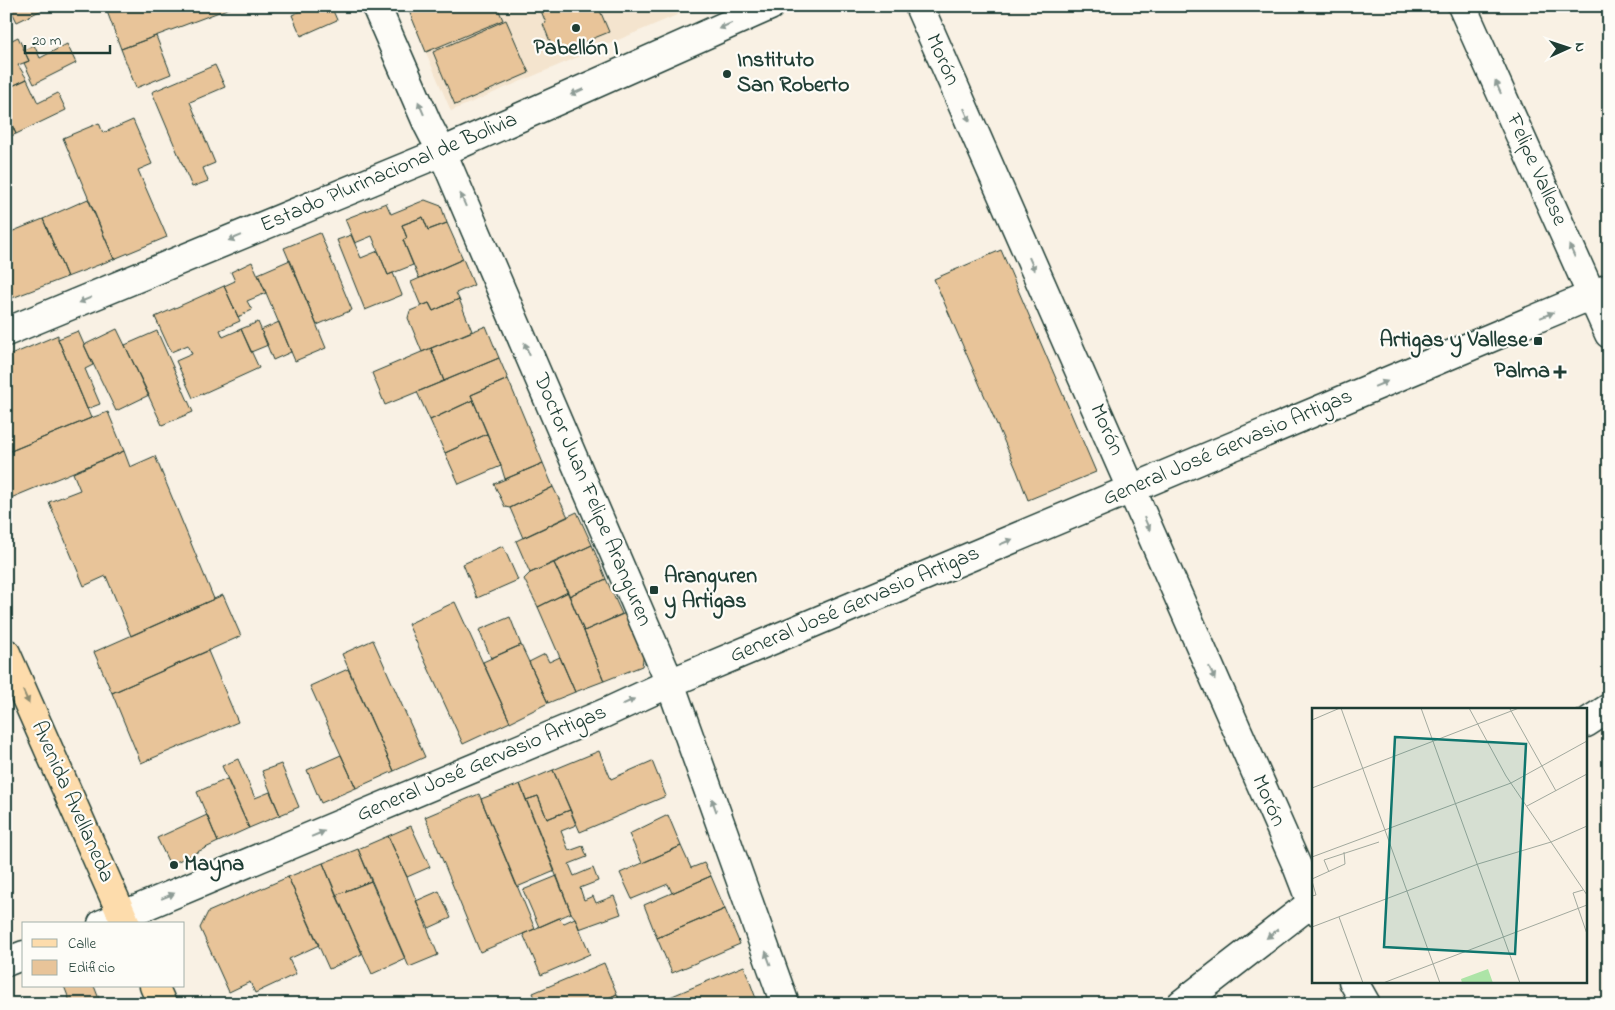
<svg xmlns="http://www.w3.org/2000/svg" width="1615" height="1010" font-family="'Indie Flower',sans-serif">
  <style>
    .built { fill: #f4e4ce }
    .building { fill: #e8c499; stroke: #1f3d34 }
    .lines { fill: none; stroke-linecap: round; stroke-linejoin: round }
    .minor-casing { stroke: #1f3d34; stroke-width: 31 }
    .major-casing { stroke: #1f3d34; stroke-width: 31 }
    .minor { stroke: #fdfcf7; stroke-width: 28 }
    .major { stroke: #fddcac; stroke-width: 28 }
    .oneway { fill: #8e9c96 }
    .oneway2 { fill: #8e8c70 }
    .poi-dot { fill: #1f3d34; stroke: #fdfcf7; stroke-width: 2 }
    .labels { text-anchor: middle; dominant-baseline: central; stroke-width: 4.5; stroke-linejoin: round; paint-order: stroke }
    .poi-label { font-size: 22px; font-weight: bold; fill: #1f3d34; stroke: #fdfcf7; text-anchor: start }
    .street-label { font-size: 22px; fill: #1f3d34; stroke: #fdfcf7 }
    .inset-road { fill: none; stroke: #a2a99e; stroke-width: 1 }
    .view { fill: #0f766e; fill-opacity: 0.15; stroke: #0f766e; stroke-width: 2.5 }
    .inset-edge { fill: none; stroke: #1f3d34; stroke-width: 2.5 }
  </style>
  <rect width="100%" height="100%" fill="#f9f1e4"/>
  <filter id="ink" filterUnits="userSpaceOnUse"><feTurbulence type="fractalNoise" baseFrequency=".02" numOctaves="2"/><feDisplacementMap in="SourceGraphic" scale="10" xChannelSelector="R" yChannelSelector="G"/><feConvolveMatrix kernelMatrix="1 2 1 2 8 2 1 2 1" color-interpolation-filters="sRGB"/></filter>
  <g filter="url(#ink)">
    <path class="built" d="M406,6H698L451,111Z"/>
    <path class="building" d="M6,6H47L48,7L17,22L12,12L6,15Z
      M105,6H235L121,49Z
      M312,6H331L337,20L301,36L292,15Z
      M407,6H497L503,20L426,52Z
      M539,6H598L609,32L555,54L543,24L546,23Z
      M506,20L529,73L455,105L433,52Z
      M6,33L10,41L18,37L29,61L18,65L27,79L6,89Z
      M156,36L171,74L136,88L121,49Z
      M67,44L76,63L34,84L24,63L29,61L24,50L34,45L40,58Z
      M215,65L225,87L190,102L215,163L203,168L208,181L192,187L152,92Z
      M27,79L38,103L58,93L66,110L16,134L6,113V89Z
      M10,120L16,134L6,138V122Z
      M133,120L152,164L138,170L167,237L114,259L63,138L99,123L103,133Z
      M88,199L114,259L67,277L43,219Z
      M425,200L441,206L447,223L428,230L423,217L402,225L407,238L403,240L413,265L388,275L372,236L355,243L345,219L386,203L391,214Z
      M423,217L428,230L447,223L463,259L419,278L403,240L407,238L402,225Z
      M43,219L67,277L12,298L6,283V234Z
      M320,233L352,310L317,325L284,248Z
      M351,235L361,258L378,251L388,275L393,273L402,295L365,310L337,240Z
      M1001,250L1096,472L1028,500L1017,471L934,279Z
      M463,259L474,285L456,293L459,299L433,311L429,303L421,306L411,282Z
      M290,260L326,348L295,361L258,274Z
      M252,262L266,293L247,301L252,310L238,317L224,286L235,281L231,272Z
      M224,286L240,321L220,330L223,337L241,329L259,368L193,398L176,361L192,354L188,345L171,352L155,317Z
      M459,299L472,331L422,352L408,318L410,311L429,303L433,311Z
      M258,322L268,345L251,352L241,329Z
      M279,322L291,352L273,360L261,330Z
      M486,326L499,358L444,381L431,348Z
      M117,329L149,395L116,411L84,345Z
      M78,331L93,365L85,369L100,404L87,409L58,339Z
      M157,331L193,412L162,425L125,345Z
      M58,335V339L91,418L6,453V357Z
      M431,348L444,381L385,405L372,373Z
      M499,358L508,379L471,395L473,400L430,420L417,392Z
      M508,379L543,463L505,479L501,466L471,395Z
      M473,400L487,434L445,453L430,420Z
      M108,412L124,451L6,500V453L91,418Z
      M487,434L501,466L459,484L445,453Z
      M124,451L130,467L155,456L214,599L131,636L106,576L84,586L49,502L80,490L73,473Z
      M543,463L553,487L510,508L505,507L494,484Z
      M553,487L568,517L523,538L510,508Z
      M577,512L592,545L530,573L516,541Z
      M592,545L606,579L569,596L554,563Z
      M503,546L518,580L477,598L463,564Z
      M554,563L568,592L538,607L524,579L530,573Z
      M606,579L622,614L584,631L569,596Z
      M568,592L604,681L575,692L538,607Z
      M223,595L241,636L112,693L94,652Z
      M455,602L510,722L463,744L408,624Z
      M628,612L644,653L642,666L604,681L584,631Z
      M510,617L521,645L491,658L479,630Z
      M373,640L425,757L394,771L342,654Z
      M521,645L548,703L510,722L483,662Z
      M208,651L238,722L141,763L112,693Z
      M545,654L549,662L560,657L575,692L548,703L529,662Z
      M348,669L394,771L356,788L310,686Z
      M599,751L611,779L652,761L666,796L580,832L553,770Z
      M341,755L356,788L321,803L307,770Z
      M238,759L255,798L270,792L280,815L249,828L222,766Z
      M281,764L299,807L280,815L262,771Z
      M553,770L570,810L547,819L538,796L526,800L520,784Z
      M227,779L249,828L218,842L197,792Z
      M520,784L555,871L517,887L481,799Z
      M479,794L535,929L480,952L425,817Z
      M538,796L547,819L570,810L576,825L561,831L569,851L583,846L587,857L569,864L574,876L593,868L598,881L580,888L584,900L593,896L596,903L614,896L621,914L579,929L575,918L571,913L526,800Z
      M207,815L218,842L170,865L157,838Z
      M668,815L681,846L642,863L629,834Z
      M411,826L430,867L407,877L388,836Z
      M388,836L407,877L438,955L409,967L358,849Z
      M681,846L691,868L704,863L711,876L672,893L668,884L632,899L620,873Z
      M358,849L371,881L336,895L323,863Z
      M323,863L362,954L329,969L288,877Z
      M557,876L571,913L539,927L523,890Z
      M711,876L725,909L657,938L644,905Z
      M288,877L319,945L289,959L296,974L255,993L250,982L229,992L200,928L208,912Z
      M371,881L405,959L372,974L336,895Z
      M439,891L451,918L429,928L416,901Z
      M725,909L740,944L672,973L657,938Z
      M559,918L564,923L575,918L590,954L541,975L523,934Z
      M604,963L617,994L595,1004H538L533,993Z
      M744,966L758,1004H653Z
      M64,986H94L101,1004H71Z
      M617,994L621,1004H595Z"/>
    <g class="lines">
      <g class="minor-casing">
        <path id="minor" d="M376,6L428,125L442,152L670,683L785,1004
          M919,6L1297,866L1314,910
          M1462,6L1609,334
          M6,332L442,152L770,6
          M1586,723L1609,708
          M102,924L605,713L670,683L1609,288
          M6,962L24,955
          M1353,981L1366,1004
          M1181,1004L1314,901"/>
      </g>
      <g class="major-casing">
        <path id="major" d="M6,653L126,924
          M154,986L162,1004"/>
      </g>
      <use href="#minor" class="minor"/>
      <use href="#major" class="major"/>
    </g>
    <defs><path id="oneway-solid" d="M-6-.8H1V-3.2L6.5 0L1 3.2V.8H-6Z" transform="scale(1.25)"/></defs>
    <g class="oneway">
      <use href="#oneway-solid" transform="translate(725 26) rotate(156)"/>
      <use href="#oneway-solid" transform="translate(1498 87) rotate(-114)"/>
      <use href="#oneway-solid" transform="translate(577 92) rotate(156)"/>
      <use href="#oneway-solid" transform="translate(421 108) rotate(-113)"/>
      <use href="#oneway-solid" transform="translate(967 115) rotate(66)"/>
      <use href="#oneway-solid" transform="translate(463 200) rotate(-113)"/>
      <use href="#oneway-solid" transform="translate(235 238) rotate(158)"/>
      <use href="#oneway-solid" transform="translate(1572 251) rotate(-114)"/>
      <use href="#oneway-solid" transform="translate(1032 264) rotate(66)"/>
      <use href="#oneway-solid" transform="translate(85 300) rotate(158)"/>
      <use href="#oneway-solid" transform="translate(1547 315) rotate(-23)"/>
      <use href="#oneway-solid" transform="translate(527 349) rotate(-113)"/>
      <use href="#oneway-solid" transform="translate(1381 384) rotate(-23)"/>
      <use href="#oneway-solid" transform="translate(1147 524) rotate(66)"/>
      <use href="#oneway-solid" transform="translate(1006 542) rotate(-23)"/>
      <use href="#oneway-solid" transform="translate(1212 673) rotate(66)"/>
      <use href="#oneway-solid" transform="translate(628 702) rotate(-25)"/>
      <use href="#oneway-solid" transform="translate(714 805) rotate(-110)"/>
      <use href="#oneway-solid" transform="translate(318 834) rotate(-23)"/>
      <use href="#oneway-solid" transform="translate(168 896) rotate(-23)"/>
      <use href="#oneway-solid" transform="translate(1272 934) rotate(142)"/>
      <use href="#oneway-solid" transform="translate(768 958) rotate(-110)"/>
    </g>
    <use class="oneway2" href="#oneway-solid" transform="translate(26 697) rotate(66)"/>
  </g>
  <g class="poi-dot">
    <circle cx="576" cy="28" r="5"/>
    <circle cx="727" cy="74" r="5"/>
    <rect x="1533" y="336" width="10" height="10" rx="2.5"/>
    <path d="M1557.5 364.5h5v5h5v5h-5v5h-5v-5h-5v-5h5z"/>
    <rect x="649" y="585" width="10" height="10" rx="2.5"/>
    <circle cx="174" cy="865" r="5"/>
  </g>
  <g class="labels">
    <g class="poi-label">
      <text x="576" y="49" text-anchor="middle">Pabellón I</text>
      <text x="737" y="61">Instituto<tspan x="737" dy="25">San Roberto</tspan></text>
      <text x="1528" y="341" text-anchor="end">Artigas y Vallese</text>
      <text x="1550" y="372" text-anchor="end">Palma</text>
      <text x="664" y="577">Aranguren<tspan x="664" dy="25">y Artigas</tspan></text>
      <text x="184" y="865">Mayna</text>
    </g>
    <g class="street-label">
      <text transform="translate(942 60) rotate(66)">Morón</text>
      <text transform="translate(1536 170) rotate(66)">Felipe Vallese</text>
      <text transform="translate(389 173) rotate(-23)">Estado Plurinacional de Bolivia</text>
      <text transform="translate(1106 430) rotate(66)">Morón</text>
      <text transform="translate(1228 448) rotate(-23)">General José Gervasio Artigas</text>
      <text transform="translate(592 500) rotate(67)">Doctor Juan Felipe Aranguren</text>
      <text transform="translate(855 605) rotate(-23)">General José Gervasio Artigas</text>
      <text transform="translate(482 764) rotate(-23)">General José Gervasio Artigas</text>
      <text transform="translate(1268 801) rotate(66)">Morón</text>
      <text transform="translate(72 802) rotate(66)">Avenida Avellaneda</text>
    </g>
  </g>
  <g transform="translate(1312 708)">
    <rect width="275" height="275" fill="#f9f1e4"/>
    <path d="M176,261L181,275H150L149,271Z" fill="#ade4a7"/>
    <path class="inset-road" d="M29,0L128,275M109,0L208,275M157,0L194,68L275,187M198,1L244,83M0,12L28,0M0,80L207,0M215,98L275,66M0,149L199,75L275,33M17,164L12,152L67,134M0,171L33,156L32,144M0,173L4,187L0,188M271,182L261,185L275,226M27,209L51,275M0,219L166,156L239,134L275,118M71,275L275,197"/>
    <path class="view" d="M83,29L214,36L203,246L72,239Z"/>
    <rect width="275" height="275" class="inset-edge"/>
  </g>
  <rect width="1615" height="1010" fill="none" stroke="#fdfcf7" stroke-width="25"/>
  <rect x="12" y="12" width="1590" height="985" fill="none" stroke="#1f3d34" stroke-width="2" filter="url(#ink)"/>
  <rect x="22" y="922" width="162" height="65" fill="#fdfcf7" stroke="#a4b0a9"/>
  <rect x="32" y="939" width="25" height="8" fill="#fddcac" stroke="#a4b0a9"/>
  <text x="68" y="948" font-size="15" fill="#1f3d34">Calle</text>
  <rect x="32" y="960" width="25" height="15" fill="#e8c499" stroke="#a4b0a9"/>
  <text x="68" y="972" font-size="15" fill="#1f3d34">Edificio</text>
  <g transform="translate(1568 48) rotate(87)" stroke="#fdfcf7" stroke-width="4" paint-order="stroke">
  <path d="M0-4L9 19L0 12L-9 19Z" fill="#1f3d34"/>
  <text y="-8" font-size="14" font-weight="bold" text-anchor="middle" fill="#1f3d34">N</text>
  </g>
  <path d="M25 45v8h85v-8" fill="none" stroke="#1f3d34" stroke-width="2.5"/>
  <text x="32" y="45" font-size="15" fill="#1f3d34" stroke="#fdfcf7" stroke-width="4" paint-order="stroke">20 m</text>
</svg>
